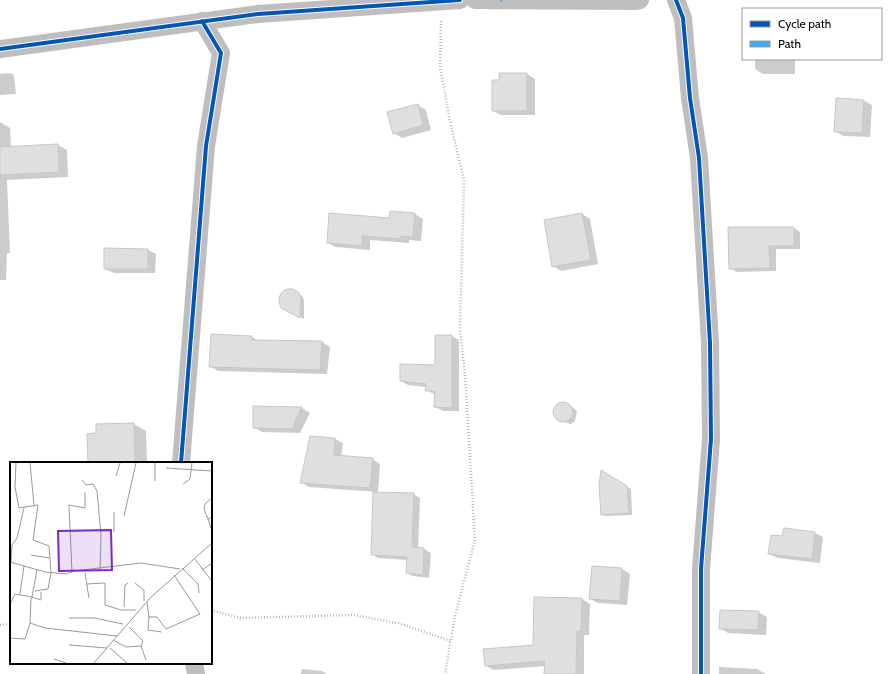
<svg xmlns="http://www.w3.org/2000/svg" width="890" height="674" font-family="Cabin,sans-serif">
  <style>
    .shadow { fill: #0003 }
    .building { fill: #dfdfdf; stroke: #c7c7c7 }
    .lines { fill: none; stroke-linecap: round; stroke-linejoin: round }
    .path { stroke: #b9b9b9; stroke-width: 2.5; stroke-dasharray: 1 2; stroke-linecap: butt }
    .minor { stroke: #bebebe; stroke-width: 18 }
    .quiet { stroke: #3fa9f5; stroke-width: 3; stroke-dasharray: 6 3; stroke-linecap: butt }
    .cycleway-casing { stroke: #fff; stroke-width: 6 }
    .cycleway { stroke: #0057b8; stroke-width: 4 }
    .inset-road { fill: none; stroke: #999; stroke-width: 1 }
    .view { fill: #7b2cbf; fill-opacity: 0.15; stroke: #7b2cbf; stroke-width: 2 }
    .inset-edge { fill: none; stroke: #000; stroke-width: 2 }
  </style>
  <rect width="100%" height="100%" fill="#fff"/>
  <path class="shadow" d="M755,59H795V74H763L755,69Z
    M10,73L14,75L16,94L0,95V74Z
    M500,74H527L535,79V115H501L493,111L501,81Z
    M864,101L872,105L870,137L843,136L835,131Z
    M417,105L426,110L431,130L402,138L394,133Z
    M0,122L10,128L11,147L58,145L67,150L68,177L7,180L10,253H7L6,280H0Z
    M391,212L415,214L423,219L421,241L409,240V243L370,240V250L336,247L328,243L390,219Z
    M582,214L590,219L598,264L561,271L553,266Z
    M794,228L800,232V249H776V271L737,272L730,268Z
    M148,250L156,254L155,273H114L105,269Z
    M293,290L302,296L304,300V319L282,307Z
    M452,336L459,340V411H443L435,407L436,395L426,390V387L408,385L401,381L436,366Z
    M252,337L258,341L322,342L330,347L327,374L218,371L210,366Z
    M561,404L574,408L577,412L575,421L571,424L557,420L554,411Z
    M254,407L302,408L310,413L300,433L262,432L254,427Z
    M134,424L146,431L147,463H89L97,434V425Z
    M335,439L343,443L341,457L372,459L380,464L378,492L309,487L301,482Z
    M602,472L631,489L632,515L606,516L602,514Z
    M413,494L420,498L418,548L424,549L431,553L429,578L413,576L407,573V560L378,558L372,554Z
    M784,529L815,533L823,537L820,563L778,558L769,554L783,538Z
    M622,569L630,574L627,605L598,603L590,599Z
    M582,599L590,604L589,635H584V674H545L546,666L494,670L486,666L534,646Z
    M758,612L767,617L766,635L728,633L720,628Z
    M719,667L757,669L766,674H719Z
    M302,669L322,671L327,674H301Z"/>
  <path class="building" d="M499,73H527V111H492V80H499Z
    M836,98L864,100L862,133L834,132Z
    M418,104L423,125L393,134L387,112Z
    M58,144L59,172L0,175V147Z
    M390,211L415,213L413,237L401,236V239L362,236V246L327,243L329,213L389,218Z
    M582,213L591,260L552,267L544,220Z
    M728,227H794V246H769L770,268L729,269Z
    M104,248L148,249V269H104Z
    M287,289H293L298,292L301,297L300,318L281,308L279,302V297L282,292Z
    M211,334L252,336V340L322,341L320,370L209,367Z
    M435,335H452V408L434,407L435,391H425L426,384L400,381V364L435,365Z
    M553 412a10 10 0 1 1 20 0a10 10 0 1 1-20 0Z
    M253,406L302,407L292,429L253,428Z
    M134,423L135,463H88L87,434L96,433V424Z
    M310,436L335,438L334,455L373,458L370,488L300,483Z
    M601,470L627,486L629,513L601,515L599,485Z
    M373,492L414,493L412,547L424,548L423,575L406,573L407,557L371,555Z
    M784,528L815,532L812,559L768,554L771,535L782,536Z
    M592,566L622,568L620,601L589,599Z
    M534,597L582,598L581,631H577L576,674H544L545,661L485,666L483,649L533,645Z
    M720,610L759,611L758,630L719,629Z"/>
  <g class="lines">
    <path class="path" d="M441,21L440,67L450,121L464,180L460,329L465,374L475,540L455,616L445,674
      M211,610L240,618L353,615L398,623L451,641
      M0,625L11,624"/>
    <path class="minor" d="M475,0L637,1L640,0
      M676,0L683,18L690,98L699,158L710,343L711,439L701,569V674
      M0,49L258,14L460,0
      M181,463L206,146L221,53L202,21
      M194,663L196,674"/>
    <path class="quiet" d="M501,0L502,1"/>
    <g class="cycleway-casing">
      <path id="cycleway" d="M676,0L683,18L690,98L699,158L710,343L711,439L701,569V674
        M0,49L258,14L460,0
        M181,463L206,146L221,53L202,21"/>
    </g>
    <use href="#cycleway" class="cycleway"/>
  </g>
  <g transform="translate(10 462)">
    <rect width="202" height="202" fill="#fff"/>
    <path class="inset-road" d="M6,1L5,25L9,46L28,43L23,78L39,84L41,110M20,1L24,43M156,6L202,9M106,14L110,1M72,18L76,23L83,22L87,29L91,73L90,107M145,19V1M173,22L180,17L182,1M202,36L195,42L194,47L198,57L202,55M104,50V70M114,54L126,1M198,57L202,69M21,93L39,96M184,96L202,119M0,100L35,110L56,112L64,109L131,101L170,107M1,100L2,83L7,76L14,46M172,106L188,122L189,131M192,108L202,101M62,110L59,43L75,46V30M75,111L79,136M125,121L134,128V139M77,122L95,121V143L111,148H126M25,129L38,127L41,111M10,132L14,104M137,140L139,155H147L156,167L190,152L164,113M0,142L5,132L22,135L27,108M114,145L115,123L118,121M139,154L138,168L152,170M59,156H84L113,162M20,161L35,166L107,174M119,165L133,179L131,184L136,198M0,176L15,177L20,161L21,137L22,135L31,138V130M103,178L116,185L131,184M59,183L97,186M100,186L117,201M44,197L56,201M84,201L140,136L202,81"/>
    <path class="view" d="M101,68L102,108L49,109L48,69Z"/>
    <rect width="202" height="202" class="inset-edge"/>
  </g>
  <rect x="742" y="8" width="140" height="52" fill="#ffffff" stroke="#999999"/>
  <rect x="750" y="21" width="20" height="6" fill="#0057b8" stroke="#999999"/>
  <text x="778" y="28" font-size="12" fill="#000000">Cycle path</text>
  <rect x="750" y="41" width="20" height="6" fill="#3fa9f5" stroke="#999999"/>
  <text x="778" y="48" font-size="12" fill="#000000">Path</text>
</svg>
